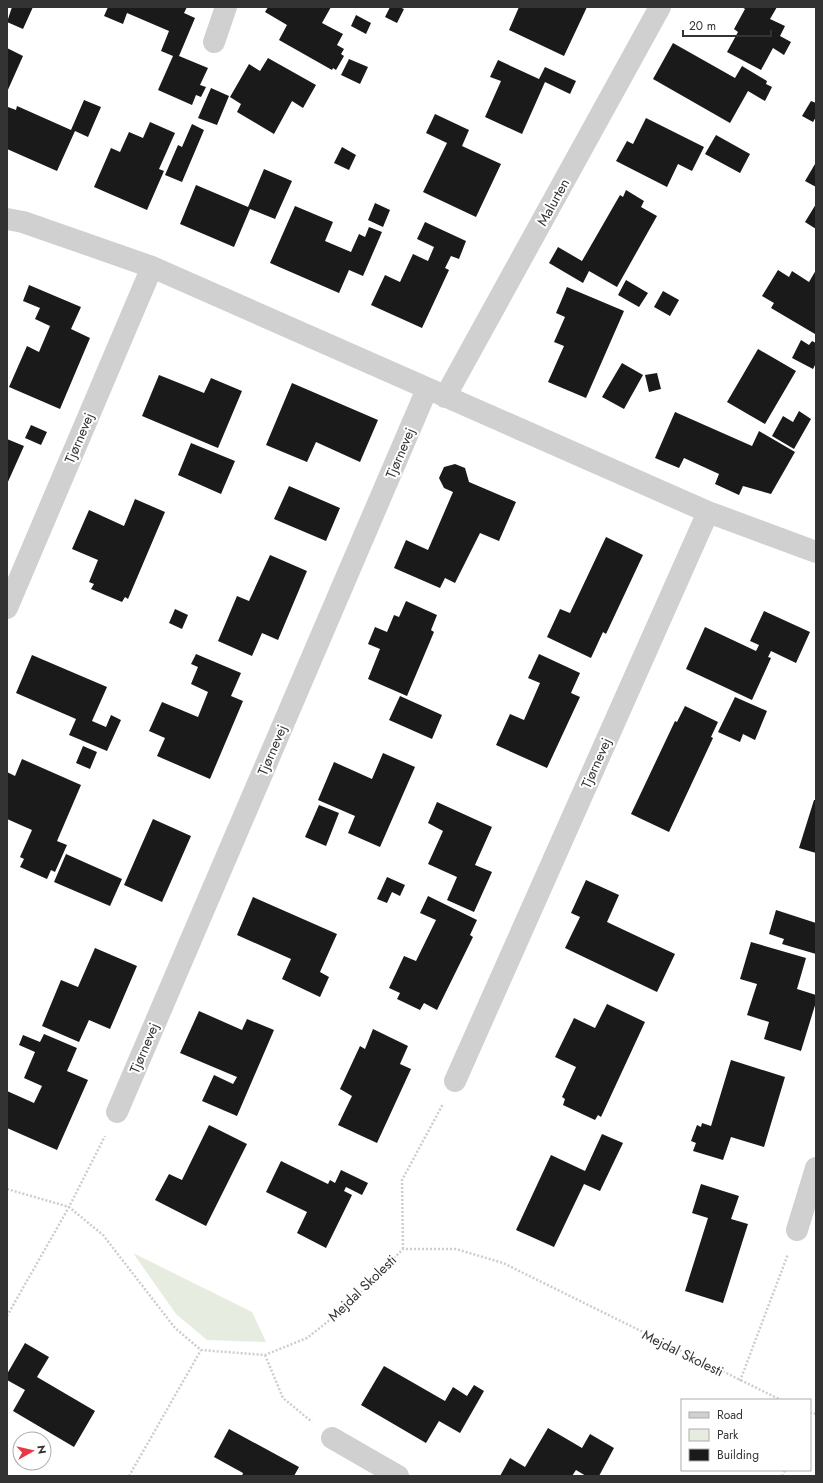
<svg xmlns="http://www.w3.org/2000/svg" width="823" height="1483" font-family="Jost,sans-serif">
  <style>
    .green { fill: #e6ecdf }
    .building { fill: #1a1a1a }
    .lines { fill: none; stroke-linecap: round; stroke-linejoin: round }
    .path { stroke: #cdcdcd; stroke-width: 2.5; stroke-dasharray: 2 2; stroke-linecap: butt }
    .street { stroke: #d0d0d0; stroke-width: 22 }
    .labels { text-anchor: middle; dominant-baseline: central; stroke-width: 4; stroke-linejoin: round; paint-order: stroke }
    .street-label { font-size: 14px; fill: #333; stroke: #fff }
  </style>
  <rect width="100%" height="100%" fill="#fff"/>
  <path class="green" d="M133,1253L252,1312L266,1342L207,1340L176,1314Z"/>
  <path class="building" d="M12,7H33L23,29L7,22Z
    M108,7H187L184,13L195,18L179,56L208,68L200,85L206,87L201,97L196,95L192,105L158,90L173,56L161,51L169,31L127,13L123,24L104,16Z
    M268,7H331L322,23L343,34L337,45L344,49L341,54L344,56L336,70L333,68L332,70L279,40L287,25L265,12Z
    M390,7H399L404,9L397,23L385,17Z
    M519,7H587L564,56L509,30Z
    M742,7H777L770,19L785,26L780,36L791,42L784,55L773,48L761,70L727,52L738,32L734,29L745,9Z
    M356,15L371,23L366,34L351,26Z
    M673,43L735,78L742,66L767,81L766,84L772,87L765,101L748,91L730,123L653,79Z
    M7,48L23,56L7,92Z
    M268,58L316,85L303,108L292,101L274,134L237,112L241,104L230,97L249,64L260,71Z
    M349,59L368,67L360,84L341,75Z
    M498,60L539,79L545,67L576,81L570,94L545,82L522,134L485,117L501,81L490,77Z
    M211,88L229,96L217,125L198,118Z
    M84,100L101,107L88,137L75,131L57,171L7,149V110L8,107L16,110L17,106L71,130Z
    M811,101L816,103V117L813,122L802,116Z
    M435,114L469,130L462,146L501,164L476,217L423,192L447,143L426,133Z
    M646,118L704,147L692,171L678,164L667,187L616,161L627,141L633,144Z
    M150,122L175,133L159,169L164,171L147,210L94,187L111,148L120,152L129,132L143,138Z
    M192,124L204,130L182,182L165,175L178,145L182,147Z
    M716,135L750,154L740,173L705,154Z
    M342,147L356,155L349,170L334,163Z
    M815,164L816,165V187L805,181Z
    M264,169L292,181L275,219L250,209L234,247L180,224L196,185L248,207Z
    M626,190L644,201L641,207L657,216L617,287L589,271L583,283L549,263L558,247L582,261L620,195L623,197Z
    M375,203L390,210L383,227L368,220Z
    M816,204V229L805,222Z
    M295,206L333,222L325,241L351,252L359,234L365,237L369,227L382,232L363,276L349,270L339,293L270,263Z
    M425,222L466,241L459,259L451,256L445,268L449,270L422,328L371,305L385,275L400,282L413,254L428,261L434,247L417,239Z
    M778,270L789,277L792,271L809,282L816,270L815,334L771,308L774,303L762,296Z
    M626,280L648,293L639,307L618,295Z
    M29,285L81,307L71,329L90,338L60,409L9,387L27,346L39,352L50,326L35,319L40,308L23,301Z
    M567,287L624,311L586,398L548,382L564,346L554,342L565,317L556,313Z
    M663,291L679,300L670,316L654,307Z
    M801,340L809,345L812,341L816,343V363L813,369L792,358Z
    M758,349L796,371L765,424L727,402Z
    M622,363L643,375L624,409L602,397Z
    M657,373L661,389L649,392L645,375Z
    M159,375L204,393L211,378L242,391L218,448L142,416Z
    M292,383L378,420L360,462L316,442L307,462L266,445Z
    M799,411L811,419L794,449L772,436L783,416L793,422Z
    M675,412L752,446L759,431L795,452L771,494L743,486L739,495L715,484L719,474L684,458L679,468L655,458Z
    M31,425L47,432L41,445L25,438Z
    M7,439L24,446L7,484Z
    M191,443L235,461L221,494L178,475Z
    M455,464L465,468L469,482L516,502L499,541L480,533L455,583L445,578L440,588L394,568L406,540L428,550L453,492L444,488L439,478L444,467Z
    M289,486L340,508L326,541L274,519Z
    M135,499L165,512L128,599L125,597L122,602L91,589L94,584L89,582L98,560L72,549L89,510L124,526Z
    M606,537L643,555L606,634L603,632L591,658L547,637L560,609L570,613Z
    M270,555L307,571L278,640L262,633L252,656L218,641L237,596L249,601Z
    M406,601L437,615L431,630L434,632L407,696L368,679L380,649L368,644L375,627L387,632L394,615L399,617Z
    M175,609L188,615L182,629L169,623Z
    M764,611L810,632L796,663L771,651L768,657L771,658L752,700L686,669L705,627L756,651L759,645L750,641Z
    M196,654L241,673L231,696L243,701L210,779L157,756L165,738L149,731L162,702L198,717L208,692L191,684L198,667L191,664Z
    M539,654L580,673L571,693L580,697L547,768L496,745L510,714L524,720L540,683L528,678Z
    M32,655L107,687L92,721L106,727L111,715L121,720L107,751L69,735L76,719L16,693Z
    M400,696L442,715L432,739L389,720Z
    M735,697L767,711L755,740L743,734L740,742L718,732Z
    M685,706L718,722L711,737L713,738L669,832L631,814L675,721L677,722Z
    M83,746L97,752L90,769L76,763Z
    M383,753L415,767L380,847L348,833L355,816L318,800L334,762L372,779Z
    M22,759L81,785L57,841L67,845L55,872L51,870L47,879L20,867L24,859L20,857L32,830L7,819V772L15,776Z
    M814,800H816V853L799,848Z
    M437,802L492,827L475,865L492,872L474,912L447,900L457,877L428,864L443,831L428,823Z
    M319,805L339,813L326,846L305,837Z
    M153,819L191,836L162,902L124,885Z
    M66,854L122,879L110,906L54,882Z
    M387,877L405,885L400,896L392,892L387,903L377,899Z
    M586,880L619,895L607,922L675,954L657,992L565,948L580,917L571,913Z
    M428,896L477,920L470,935L473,937L437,1010L424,1003L420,1010L397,999L400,993L389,988L404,956L416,961L436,920L420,913Z
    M253,897L337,934L320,972L329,977L320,997L282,979L291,959L237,935Z
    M776,910L816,923V954L782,944L784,939L769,934Z
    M751,942L806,958L797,989L816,995V1002L801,1051L764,1039L769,1022L747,1015L757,984L740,979Z
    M95,948L137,966L110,1029L89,1020L79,1042L42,1026L61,980L78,987Z
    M607,1004L645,1022L601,1117L598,1115L595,1120L563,1105L565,1099L562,1097L576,1067L555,1057L574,1018L595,1028Z
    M199,1011L242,1030L247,1019L274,1030L237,1116L202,1101L214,1075L233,1084L237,1077L180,1053Z
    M373,1029L408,1046L400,1064L411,1069L377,1143L338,1125L352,1096L340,1089L360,1046L365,1049Z
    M44,1034L77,1048L67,1071L88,1080L57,1150L7,1128V1091L34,1103L42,1086L24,1078L35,1052L19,1045L23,1035L40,1042Z
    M731,1060L785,1077L764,1147L731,1137L723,1160L693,1151L696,1143L691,1141L697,1125L701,1127L702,1123L711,1126Z
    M209,1125L247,1144L206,1226L155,1200L169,1174L182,1180Z
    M602,1134L623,1143L600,1191L584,1184L554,1247L516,1230L551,1155L585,1171Z
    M281,1161L328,1184L330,1180L335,1183L341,1170L368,1183L362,1195L346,1187L344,1191L352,1195L326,1248L297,1233L307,1212L266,1192Z
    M701,1184L739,1196L731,1219L748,1224L723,1303L685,1291L708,1218L692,1213Z
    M25,1343L49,1357L37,1377L95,1411L74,1447L13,1411L25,1390L7,1380V1374Z
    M384,1366L445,1401L453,1387L467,1396L474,1385L484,1391L460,1433L439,1421L426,1443L361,1405Z
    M548,1428L582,1448L590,1434L614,1448L599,1476H586L576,1470L572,1476H500L510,1458L525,1467Z
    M229,1429L299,1467L294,1476H242L243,1473L214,1457Z"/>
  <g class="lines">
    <path class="path" d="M7,1189L69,1207L103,1235L175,1328L201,1350L265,1355L307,1338L346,1307L403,1249H456L503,1263L781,1400
      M403,1249L402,1180L443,1104
      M7,1316L69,1207L105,1136
      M265,1355L283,1398L312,1422
      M740,1381L788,1254
      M810,1412L816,1414
      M129,1476L201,1350
      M782,1476L785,1470"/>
    <path class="street" d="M214,42L226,7
      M7,219L23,222L152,267L708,512L816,552
      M445,397L660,7
      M7,608L152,267
      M455,1081L708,512
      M117,1112L427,389
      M797,1230L816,1168
      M332,1438L398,1476"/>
  </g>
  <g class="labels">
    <g class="street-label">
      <text transform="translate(553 202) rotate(-61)">Malurten</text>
      <text transform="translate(79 438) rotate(-67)">Tjørnevej</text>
      <text transform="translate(400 453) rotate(-67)">Tjørnevej</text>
      <text transform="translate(272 750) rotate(-67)">Tjørnevej</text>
      <text transform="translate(596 763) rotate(-66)">Tjørnevej</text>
      <text transform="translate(144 1048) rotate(-67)">Tjørnevej</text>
      <text transform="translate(362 1288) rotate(-44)">Mejdal Skolesti</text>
      <text transform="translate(683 1353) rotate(26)">Mejdal Skolesti</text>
    </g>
  </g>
  <rect width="823" height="1483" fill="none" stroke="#333333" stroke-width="16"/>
  <rect x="681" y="1399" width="130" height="72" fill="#ffffff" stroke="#adadad"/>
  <rect x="689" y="1412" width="20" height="6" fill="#d0d0d0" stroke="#adadad"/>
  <text x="717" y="1419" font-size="12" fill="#333333">Road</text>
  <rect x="689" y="1429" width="20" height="12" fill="#e6ecdf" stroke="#adadad"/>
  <text x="717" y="1439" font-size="12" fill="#333333">Park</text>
  <rect x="689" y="1449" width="20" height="12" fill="#1a1a1a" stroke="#adadad"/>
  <text x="717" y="1459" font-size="12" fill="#333333">Building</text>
  <g transform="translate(32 1451) rotate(82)"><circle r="19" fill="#ffffff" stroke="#adadad"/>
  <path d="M0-3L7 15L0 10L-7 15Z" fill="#e63946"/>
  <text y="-6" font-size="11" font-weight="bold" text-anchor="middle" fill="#333333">N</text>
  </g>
  <path d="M683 30v6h88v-6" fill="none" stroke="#333333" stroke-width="2"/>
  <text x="689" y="30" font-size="12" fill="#333333" stroke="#ffffff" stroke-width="3" paint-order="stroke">20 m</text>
</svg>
